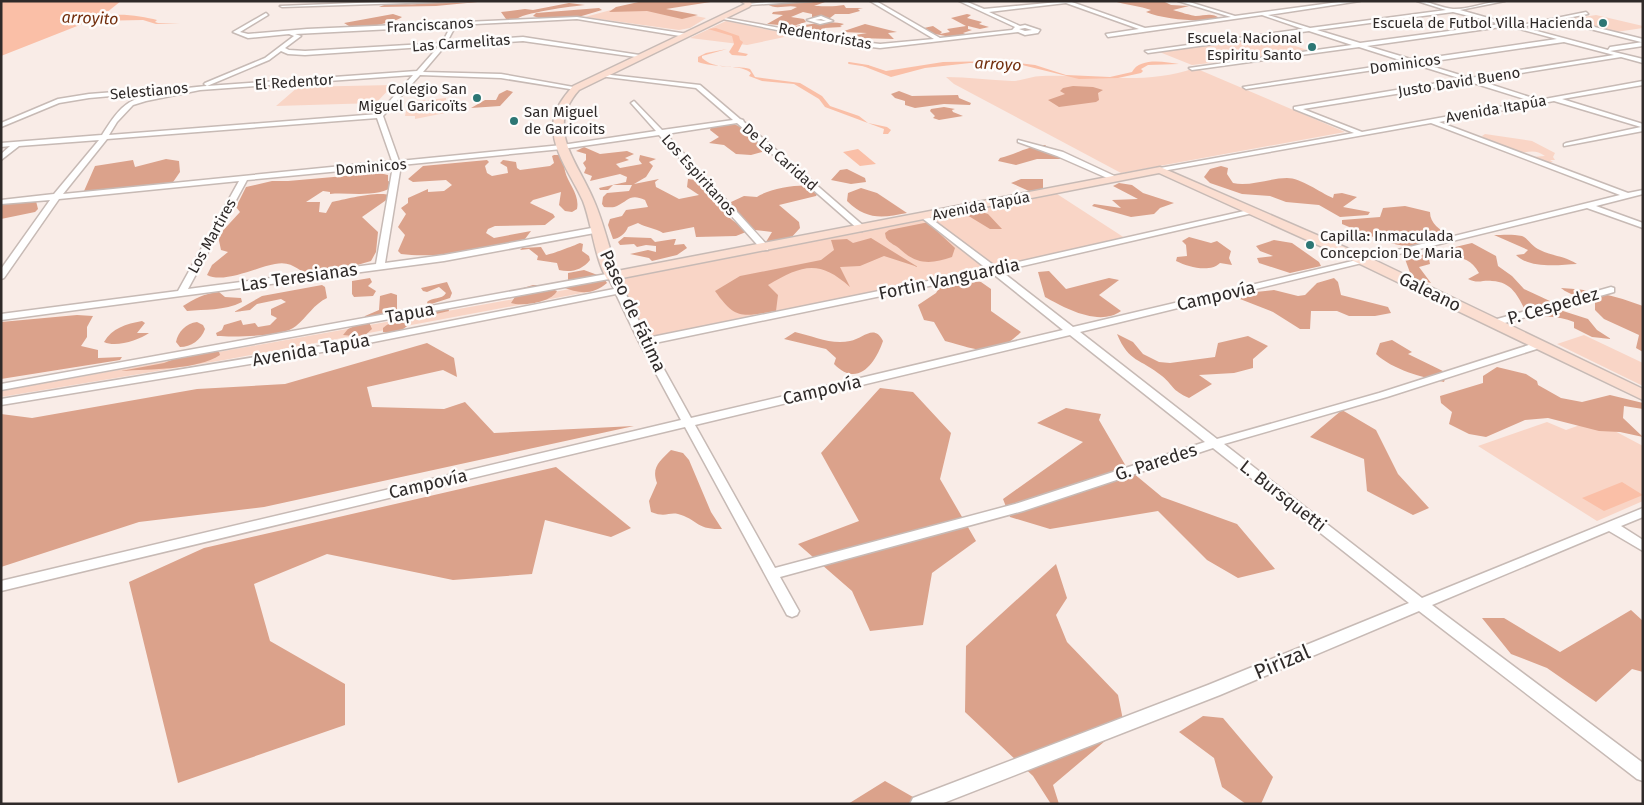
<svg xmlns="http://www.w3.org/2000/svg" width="1644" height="805" font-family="'Fira Sans',sans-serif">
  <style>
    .green { fill: #f9d5c6 }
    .forest { fill: #dba28b }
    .water { fill: #fabfa7 }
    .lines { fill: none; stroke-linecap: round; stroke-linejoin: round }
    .stream { stroke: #fabfa7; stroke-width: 2 }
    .street-casing { stroke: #c7bab5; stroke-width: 3 }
    .secondary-casing { stroke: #c7bab5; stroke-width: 3 }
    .street { fill: #fff; fill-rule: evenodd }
    .secondary { fill: #fbded1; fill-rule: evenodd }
    .poi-dot { fill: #2c7674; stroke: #fefcfb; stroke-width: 2 }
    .labels { text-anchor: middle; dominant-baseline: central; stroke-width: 5; stroke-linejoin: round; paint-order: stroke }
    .far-poi-label { font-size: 15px; fill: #2f2a29; stroke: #fefcfb; text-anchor: end }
    .far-street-label { font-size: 15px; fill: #2f2a29; stroke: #fefcfb }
    .far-water-label { font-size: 16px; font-style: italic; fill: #722e0d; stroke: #fefcfb }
    .street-label { font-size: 18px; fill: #2f2a29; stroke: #fefcfb }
    .near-street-label { font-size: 21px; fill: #2f2a29; stroke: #fefcfb }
  </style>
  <rect width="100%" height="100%" fill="#f9ece7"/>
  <path class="green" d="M633,4L706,18L690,28L679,30L585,17Z
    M1596,15L1643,26V28L1616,32L1564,20Z
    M726,21L794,35L747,45L690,38Z
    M1269,37L1307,50L1278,54L1281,55L1192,65L1157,51Z
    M1195,68L1345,132L1121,173L954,84L946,77C968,77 990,80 1012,81C1022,81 1032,76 1042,76C1094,74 1144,86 1195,68Z
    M393,85L376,103L276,106L298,87Z
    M446,98L445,113L415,119V116H405L408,102Z
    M1485,134L1532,141L1555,153L1553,157L1555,160H1550L1553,162L1543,163L1532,157L1545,156C1537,150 1531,151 1521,153C1509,147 1495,144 1483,137L1482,136Z
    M1057,194L1128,240L644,342L612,276L925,216L969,250L930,217Z
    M587,286L593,291L224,360L1,397V391Z
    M1584,335L1643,363V386L1557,344Z
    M1594,420L1643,446V501L1597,521L1478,446L1547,422L1566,430Z"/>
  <path class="forest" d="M432,1H461L454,3L488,1L436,6L379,7C394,0 415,8 432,1Z
    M643,1H717L666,9L698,15L682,19L647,11L609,12L616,7Z
    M805,1H847L825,2L814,6C825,6 833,7 844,5L846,8H863L858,9L860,11L849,14H835L830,18L812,17V14L803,12L791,17L804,19L806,22L793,26C810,25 829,20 844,24L840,26L842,27L824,28L827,30L821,32L851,38L849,36L867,33L841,32L865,24L897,32L888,33L894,39L856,38L857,42L809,35L820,32L812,30V26L794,29L789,27L792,26L767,24L783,15L772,14L773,12L791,10L797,7C786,4 777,11 767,4Z
    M1113,1H1163L1171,5L1189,6L1173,10C1176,11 1193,16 1196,16C1205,16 1212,12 1220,19C1200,22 1165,20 1146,12L1151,10C1141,6 1125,5 1113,1Z
    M569,3L585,5C573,6 521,13 515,20L506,19L501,12L525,9L533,10Z
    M599,8L602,10L575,18L542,19L533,16L536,13Z
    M393,14L402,17C393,24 359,28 348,28L349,26L344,23Z
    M967,14L971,15L967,18L982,22L979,24L989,27L980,29L968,26V29L972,30L963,33L970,36L951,37L924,32L928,30L924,28L933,26L942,32L940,34L950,32L947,29L966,26L951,18Z
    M1073,86L1093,87L1103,90L1098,93L1099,100L1096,102L1059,107L1048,100L1065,94L1060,91L1063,88Z
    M507,90L513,92L500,106L471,108L485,100H496L499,94Z
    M899,91L912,96L958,95L959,98L971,103L970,105L944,104L915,108L905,105V101L895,98L891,94Z
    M944,107L955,109L952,110L953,112L963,116L939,120L933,118L935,116L930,111L931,109Z
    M734,124L747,130L748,134L763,144L762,152L751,155L736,154L724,145L709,143L719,137L710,130L711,127Z
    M1045,145L1063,159H1037L1016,165L998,161L1000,158C1016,154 1028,146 1045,145Z
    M584,147L600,154L627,151L634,154L625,158L629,160L616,164L620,168L642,164L639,160L640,155L656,159L649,162L653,166L646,177L634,184L659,179L655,182L656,187L679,199L699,195L687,187L688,179L703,181L709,190L708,197C718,203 723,212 731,219C737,224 742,225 746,232L736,236L696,237L694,227L663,233C655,228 647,228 638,223L628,227C626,233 619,239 613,239L608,225L610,219L622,216L626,210L648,207L645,200C630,193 628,201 617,206C614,208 608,207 604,207L602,204L603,197L607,193L629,191L632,185H613L608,190H600L599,188L626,182L627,177L620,174L590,181L592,176L584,173L586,168L583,163L586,160V154L576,151Z
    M554,155H561C564,161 564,165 565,171C568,184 580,194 577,209L572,212L565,211L559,205L561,192L533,200L530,203L553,214L555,217L545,225L495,226L488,229L486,233L494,238L531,231L525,239C489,249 438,259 401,254L398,251L405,235L398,227L406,214L401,208L408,203V198L428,189V192L444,191L452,185L446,180L413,182L408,179L423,166L487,160L489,162L485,166L487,173L492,176L508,173L507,167L500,163L503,160L516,162L517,168L520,170L550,166L554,163L552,156Z
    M166,159L179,161L180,172L171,185L132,193L84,191L95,166L133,160L135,167Z
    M1221,166L1228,168L1227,174L1233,183C1249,187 1270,178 1287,178C1301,178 1319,192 1333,198L1334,194L1342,193L1357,197L1343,207L1370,212L1368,215L1340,217L1319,205L1286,202L1270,196L1242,194L1210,183L1204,177L1210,169Z
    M847,169L865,178L866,182L851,184L831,180L840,170Z
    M379,173L388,175V181L396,184C379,199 351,192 330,194V192L323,191L306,202H320L319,212L326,213L332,202C346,199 380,190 392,196L362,217L378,232L376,252L371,261C353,266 330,274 311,274C298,273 294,260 275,264C257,267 224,284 207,275L212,265L228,252L221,250L218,236L240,212L236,207L246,187L272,181H288Z
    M1021,179H1043V189L1029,191L1011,183Z
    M1119,183L1132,185L1143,193L1174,203L1160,208L1154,214L1131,217L1092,206L1094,204L1121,208L1112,200L1138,199L1113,186Z
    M812,186L818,193L816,196L779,205L799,222L800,228L790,239L768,244L766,242L772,232L755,230L733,208L731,202L744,196L757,197C768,189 798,184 812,186Z
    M861,188L877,193L907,213C882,218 866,220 847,201L848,193Z
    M36,201L38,209L35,212L1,219V204Z
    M1405,206L1430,212C1430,224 1440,229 1449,236C1414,260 1377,238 1342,224V220L1380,217L1383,208Z
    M972,209L988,214L1002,229H990L962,212Z
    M929,222L939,226L938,232L955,248L952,257C932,264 917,265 901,250C896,245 890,244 886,238L885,233L889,230Z
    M1494,235C1502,235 1513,234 1522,236C1528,238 1532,247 1540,250C1552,256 1565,256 1577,264C1559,265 1530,269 1516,255L1524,254L1528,250Z
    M624,237L651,238L655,242L674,239H676L674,245L684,244L687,248L677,255L652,261L649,258L630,254L648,250L656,252V246L646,245L637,247L634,244L620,245L618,242Z
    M1189,237L1211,243L1217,241L1231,251L1229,258L1232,265L1220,263C1210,273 1188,267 1176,261L1177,257L1187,256L1186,245L1182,241Z
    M871,238L918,267L884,256L860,266L840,267L850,287C819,259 802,265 768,285L778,295L776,311C743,316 736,321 715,291L740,276L821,260L834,250L831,240L847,239L853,243Z
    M1274,240L1292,243L1319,262L1321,266L1290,273L1259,263L1257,258L1273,256L1260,251L1256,246Z
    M580,243L583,244L582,251L589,256L590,260C582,270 571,273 559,270L557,263L537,260L538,256L529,249L520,250L522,248L541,247L546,255C552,254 573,246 580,243Z
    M1472,243L1496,256L1498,266L1512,276L1524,289L1552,302L1563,311L1588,319L1597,330L1611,339L1592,337L1574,328V322C1557,315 1542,318 1526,312C1518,296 1512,282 1492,281C1482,280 1478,284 1468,279L1479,273C1467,252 1451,257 1429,259L1430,264L1419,267L1431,283L1412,278L1405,259Z
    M584,270L603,277L607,283C592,296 578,293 562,287L561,284L568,280V273Z
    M1049,271L1066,289L1109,278L1119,280L1099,295L1121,311C1099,327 1065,308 1045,297L1038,272Z
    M946,277L981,282L991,289V311L1021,332C992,360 981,350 945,341L934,322L924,320L918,305L936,293Z
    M370,278L372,282L368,286L376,291L373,296L354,297L352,294V281Z
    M1334,278L1338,282L1341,295L1388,307L1391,313L1375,316H1349L1337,311H1311L1310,329H1300L1273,312L1240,299L1247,293L1274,290L1298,296L1305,295L1317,283Z
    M447,282L452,293L450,298L428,305L427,302C432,297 442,300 446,293L439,287L427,292L423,291L421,288Z
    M322,285L325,287L327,298C314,304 307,317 296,326C284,337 234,337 217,336L216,333L222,330L224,325L241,320L243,325L255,323L258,327L270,325L277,318L271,315V309L286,302L281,299L257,304L250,310L234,312L262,296Z
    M533,285H544L557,291C552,302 522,307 511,303L520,289Z
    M1561,288C1589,289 1616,296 1643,306V352L1636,348L1639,335L1604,319L1595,310V302C1584,297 1570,296 1561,288Z
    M219,292L225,297L241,298L242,302C224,311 205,309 187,311L183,306C194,299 205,293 219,292Z
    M391,293L397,295V309L391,317L369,322L372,329L363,337L343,335L348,329L363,322L365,316L379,310L380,296Z
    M448,307L449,311L414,319C405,329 398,335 383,332V328C402,313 424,311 448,307Z
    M77,315L93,316L87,327V337L81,346L98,350V358L122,357L120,360L1,379V322Z
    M142,321L145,323L137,333H149C139,340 116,348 104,342C112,328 126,324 142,321Z
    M197,322L203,325L205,329C201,340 191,347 180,347L176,342C178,332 186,323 197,322Z
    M795,332C813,336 831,345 850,341C863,339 874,323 883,341C876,362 858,389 834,364L836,358L826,349L784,339Z
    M1117,334L1133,342L1143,354L1159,362L1170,363L1215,357L1218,343L1248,336L1268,346L1253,359V368L1234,373L1199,375L1212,384L1189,398C1171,390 1174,386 1162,376C1140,358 1129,363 1117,334Z
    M1392,340L1412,352L1408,354L1447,373L1444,382C1422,377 1393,370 1376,354L1380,343Z
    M427,343L454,358L457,377L443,370L367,387L372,407L444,409L465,402L494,433L634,426L264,507L139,522L1,567V414L32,418L197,389L285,384Z
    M202,348L219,352L220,355C197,370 150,369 121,371L164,363Z
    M1497,367L1526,374L1537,381L1538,385L1561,398L1582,402L1610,395L1643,403V409L1624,406L1623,418L1643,437L1620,432L1599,431L1548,418L1525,420L1486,437L1469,434L1449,424L1452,412L1441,403L1440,396L1483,383V376Z
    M880,388L913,392L951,433L940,479L976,541L932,573L923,625L870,631L852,591L798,544L859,521L821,453Z
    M1066,408L1101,414L1099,420L1127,468L1162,497L1237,524L1275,569L1238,578L1207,560L1158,511L1050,529L1010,517L1003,499L1083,442L1037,423Z
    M1342,410L1376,430L1398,474L1429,508L1413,515L1367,491L1364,459L1310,437Z
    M671,450L683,453L689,460L711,512L722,529C696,530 697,519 678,514C668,512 666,518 651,512L649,501L657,483C651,467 660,461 671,450Z
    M556,467L631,528L611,537L545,520L532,574L453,580L327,554L254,584L270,641L345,684V725L178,783L129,582L204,548Z
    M1056,564L1067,598L1056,615L1067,642L1118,695L1124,725L1053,785L1059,804H1051L1033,776L965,712L966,646Z
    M1631,610L1643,621V672L1632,669L1596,702L1547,668L1511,654L1482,618H1504L1560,652Z
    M1203,716L1223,718L1273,777L1261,804H1246L1222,787L1214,758L1179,732Z
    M885,781L920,801L921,804H848Z"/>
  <path class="water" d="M1,1H121L101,17C116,12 143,16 157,20L155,22L158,23H180L156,24L143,20L93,21L95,19L1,56Z
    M716,28L739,36L740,40L743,42L738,52L748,54L746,56L732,55L729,52L734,44L732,36L708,29Z
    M727,49L702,56V58C715,70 735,65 750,69L755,77L800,83L822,96L830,106L859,116L868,123L887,127L891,130L888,134H883L884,129L825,107L819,99L794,84L762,81L749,76L751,73C742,64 713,68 698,62V57L706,53Z
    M1001,61L1035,65L1066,75L1110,77L1132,72C1140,57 1165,62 1179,64L1148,65L1141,69L1143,71L1141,73L1118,78L1079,79L1018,64L970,63L925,68L891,77L863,66L868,65L886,71L943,62Z
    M858,149L876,164L860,166L843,152Z
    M1622,482L1643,495L1604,511L1582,498Z"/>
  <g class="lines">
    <path class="stream" d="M849,63L868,66"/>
    <g class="street-casing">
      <path id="street" d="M407,1H469L282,7L280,6Z
        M777,1H812L749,5L747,4Z
        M870,1H876L940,38L1012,30L1015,27L959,1H965L984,9L1069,1L1145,28L1231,17L1178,1H1186L1235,16L1346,1H1360L1268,15L1310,28L1446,10L1417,1C1430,1 1440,8 1453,9C1468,10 1488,1 1505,1L1460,10L1517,26L1586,12L1588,14L1562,19L1643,39V46L1610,51L1643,59V63L1621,57L1477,80L1539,100L1643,81V85L1562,99L1643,124V131L1564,146V144L1566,143L1641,127L1554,101L1439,122L1628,193L1643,190V194L1596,206L1643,223V228L1587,208L1080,332L1217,439L1379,393L1535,343H1543L1544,345L1543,347L1387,397L1224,444L1422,598L1643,508V517L1621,526L1643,540V551L1609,531L1432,605L1643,763V781L1637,779L1419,611L1220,695L941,804H910L913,798L1208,685L1409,603L1213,448L1023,511L780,577L799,611L797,615L792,617L787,615L685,427L1,591V581L681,420L639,342L616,294L328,351L1,405V399L328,345L614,289L609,279L1,390V384L612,273L617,276L647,338L987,269L922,218L921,216L925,214L996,267L1253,209L1257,211L1253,213L1001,271L1073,327L1365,258L1620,195L1431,123L1157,172V168H1160L1354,133L1294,109V107L1462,79L1414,64L1246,89L1243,87L1406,62L1359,47L1192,70L1189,68L1352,45L1309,31L1148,53L1145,51L1303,29L1262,15L1108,37L1106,34L1139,29L1066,3L989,12L1020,26L1025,25L1040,30L1038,33L1025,35L1018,32L880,48L846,44L723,19L725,18L846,40L880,44L934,39ZM1453,12L1501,24L1360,43L1317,30ZM1555,20L1641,42H1643L1610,47L1608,50L1522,27ZM1508,26L1557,39L1414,60L1367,46ZM1025,28L1032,30L1025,31L1019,29ZM1564,42L1614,55L1470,78L1421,63ZM1470,82L1531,101L1362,132L1303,109ZM992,273L1063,330L691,418L650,344ZM1070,335L1205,442L1015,504L775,568L695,425Z
        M266,13L268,15L240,32L248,34L307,29L577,17L688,34L686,37L577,19L456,25L447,42L523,37L646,56L643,58L523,41L445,46L423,72L501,74L579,88L576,90L501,78L420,75L383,116L399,161L562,145L656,131L632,104L631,103L634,101L662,130L733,120L696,88L599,76L602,74L700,85L740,119L743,120L744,122L866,228L862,231L859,230L737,123L666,134L768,246V250H762L659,135L562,149L401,165L385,263L444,255L597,227L601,230L600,232L444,261L1,320V314L178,291L239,181L59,199L4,278L1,279V269L50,200L1,204V200L54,194L99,140L19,146L1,160V154L10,146L1,147V143L102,135C109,124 118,109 130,102C145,94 189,87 207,86L204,84L205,83L265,58L294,36L289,34L248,38L233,32ZM451,26L442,43L305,51L289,50L285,48L301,36L295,34ZM439,46L417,71L207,86L269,60L281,51L288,54L305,55ZM413,75L378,114L109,135L117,122L133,105L146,101L200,90ZM377,118L392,161L63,194L107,139ZM393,166L376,264L188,289L247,180Z
        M821,16L833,21L820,24L807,20ZM821,19L826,21L815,20Z
        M154,89L157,91L156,92L89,98L59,103L1,127V123L58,99L89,94Z
        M1018,140L1063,152L1121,179L1114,181L1057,156L1018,142Z
        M1611,287L1614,288V292L1494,326L1489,323L1490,321Z"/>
    </g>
    <g class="secondary-casing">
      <path id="secondary" d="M741,1H749L752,4L749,7L579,90C544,129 578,162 594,201C604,224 609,248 617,271L1160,167L1370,258L1643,389V400L1360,264L1159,173L612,280L607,279C595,260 592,224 583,201C573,178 553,153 553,126C554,109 562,99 573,86L745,4Z"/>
    </g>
    <use href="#street" class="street"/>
    <use href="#secondary" class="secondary"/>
  </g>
  <g class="poi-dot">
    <circle cx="1603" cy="23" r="5"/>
    <circle cx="1312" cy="47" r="5"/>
    <circle cx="477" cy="98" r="5"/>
    <circle cx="514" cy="121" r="5"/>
    <circle cx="1310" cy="245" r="5"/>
  </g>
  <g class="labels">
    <g class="far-poi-label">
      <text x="1593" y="23">Escuela de Futbol Villa Hacienda</text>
      <text x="1302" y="38">Escuela Nacional<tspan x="1302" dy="17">Espiritu Santo</tspan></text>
      <text x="467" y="89">Colegio San<tspan x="467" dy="17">Miguel Garicoïts</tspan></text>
      <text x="524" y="112" text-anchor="start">San Miguel<tspan x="524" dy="17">de Garicoits</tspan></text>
      <text x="1320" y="236" text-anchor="start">Capilla: Inmaculada<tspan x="1320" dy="17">Concepcion De Maria</tspan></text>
    </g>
    <g class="far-street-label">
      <text transform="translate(430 25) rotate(-3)">Franciscanos</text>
      <text transform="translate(825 36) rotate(10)">Redentoristas</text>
      <text transform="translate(461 43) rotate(-4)">Las Carmelitas</text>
      <text transform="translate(1405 64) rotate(-8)">Dominicos</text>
      <text transform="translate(294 82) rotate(-4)">El Redentor</text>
      <text transform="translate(1459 82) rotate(-9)">Justo David Bueno</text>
      <text transform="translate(149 91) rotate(-5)">Selestianos</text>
      <text transform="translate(1496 109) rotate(-10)">Avenida Itapúa</text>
      <text transform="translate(780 157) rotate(41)">De La Caridad</text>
      <text transform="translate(371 167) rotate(-5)">Dominicos</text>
      <text transform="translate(699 175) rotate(48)">Los Espiritanos</text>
      <text transform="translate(981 206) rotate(-11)">Avenida Tapúa</text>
      <text transform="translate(212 236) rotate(-61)">Los Martires</text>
    </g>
    <g class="far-water-label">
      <text transform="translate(90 18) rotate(2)">arroyito</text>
      <text transform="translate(998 64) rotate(3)">arroyo</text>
    </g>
    <g class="street-label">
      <text transform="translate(299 277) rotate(-8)">Las Teresianas</text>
      <text transform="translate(949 279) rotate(-12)">Fortin Vanguardia</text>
      <text transform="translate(1430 292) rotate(26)">Galeano</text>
      <text transform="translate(1216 296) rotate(-13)">Campovía</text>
      <text transform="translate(1553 306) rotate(-16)">P. Cespedez</text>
      <text transform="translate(633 311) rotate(65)">Paseo de Fátima</text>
      <text transform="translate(410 313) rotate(-10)">Tapua</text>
      <text transform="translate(311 350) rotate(-10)">Avenida Tapúa</text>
      <text transform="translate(822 390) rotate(-13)">Campovía</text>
      <text transform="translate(1156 462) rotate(-18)">G. Paredes</text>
      <text transform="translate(428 484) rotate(-13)">Campovía</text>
      <text transform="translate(1283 496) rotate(38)">L. Bursquetti</text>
    </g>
    <g class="near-street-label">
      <text transform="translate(1282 662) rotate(-23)">Pirizal</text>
    </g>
  </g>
  <rect width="1644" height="805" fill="none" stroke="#2f2a29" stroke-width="5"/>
</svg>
